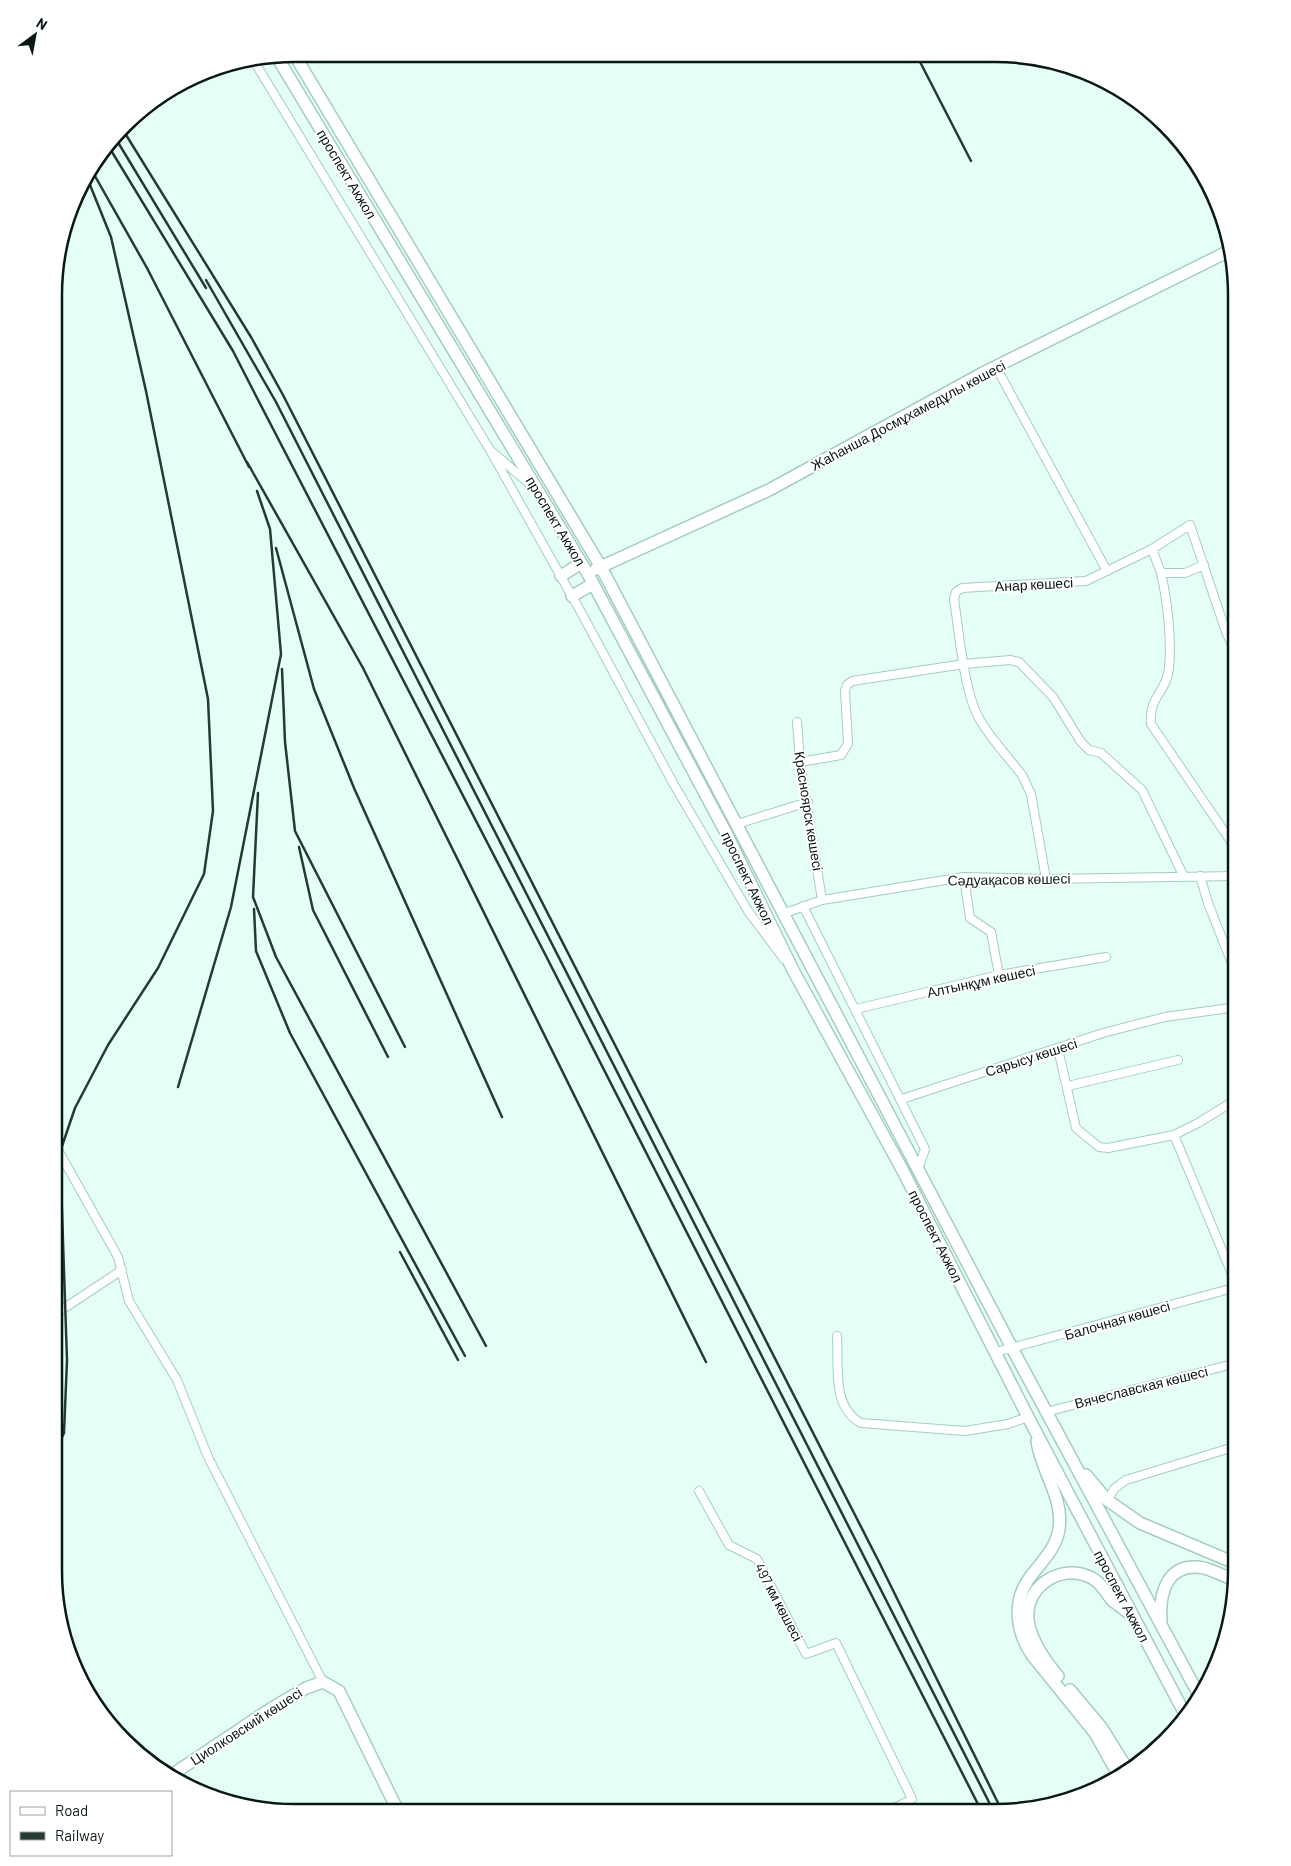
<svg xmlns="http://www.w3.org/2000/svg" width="1291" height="1866" font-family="Barlow,sans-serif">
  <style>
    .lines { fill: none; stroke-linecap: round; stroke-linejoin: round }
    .street-casing { stroke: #a4cdc2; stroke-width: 10 }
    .secondary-casing { stroke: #a4cdc2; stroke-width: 14 }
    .street { stroke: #fff; stroke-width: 8 }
    .secondary { stroke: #fff; stroke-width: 11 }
    .rail { stroke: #273934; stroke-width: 2.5 }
    .labels { text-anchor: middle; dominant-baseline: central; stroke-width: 4; stroke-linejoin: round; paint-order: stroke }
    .street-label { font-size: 14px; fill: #091915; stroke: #fff }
    .rim { fill: none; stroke: #091915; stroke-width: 2.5 }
  </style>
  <rect width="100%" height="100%" fill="#e5fff7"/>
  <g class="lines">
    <g class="street-casing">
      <path id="street" d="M254,61L490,450L532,486
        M996,367L1107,571
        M490,450L582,614L673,783L748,911L784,959
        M1152,549L1161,573
        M1204,565L1185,573H1161C1167,598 1173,647 1168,674C1163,695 1149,698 1151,724L1230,840L1237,856
        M797,722L800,762L822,900
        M800,762L841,755L848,744L845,691L847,685L852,681L964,664L1010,660L1019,662L1053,697L1081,742L1089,750L1101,753L1142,790L1184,877
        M737,824L808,802
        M1200,876L1208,903L1237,976
        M964,877L970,918L991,932L999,975
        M1046,879L1031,794L1022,775C1008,757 991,739 980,720C964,694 959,631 954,599L956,592L962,588L1086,581L1152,549L1190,525L1226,632L1237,655
        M803,906L925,1149L918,1170
        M785,913L822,900L964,877L1046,879L1237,876
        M856,1009L999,975L1106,957
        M1058,1049L1076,1128L1099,1147L1108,1148L1174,1135L1198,1123L1237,1099
        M1068,1086L1178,1060
        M902,1099L1103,1033L1165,1017L1237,1007
        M1174,1135L1237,1286
        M54,1143L118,1257L129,1301L177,1380L208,1457L323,1682
        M54,1315L122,1270
        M837,1336C839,1365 831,1407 861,1423L965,1431L1008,1424L1028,1417
        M996,1352L1237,1287
        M1046,1412L1237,1363
        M699,1491L729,1545L757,1559L806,1654L836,1643L912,1799L887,1812
        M1107,1500L1115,1488L1126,1480L1237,1446"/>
    </g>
    <g class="secondary-casing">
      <path id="secondary" d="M294,54L601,567L1012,1348L1200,1697
        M277,57L588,574L725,831L793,970L903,1171L1028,1417L1186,1716
        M596,569L769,490L983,373L1227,252
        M561,576L581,563
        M572,596L593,584
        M1037,1441C1041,1471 1064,1498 1059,1529C1056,1550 1039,1564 1028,1580C1012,1604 1017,1633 1032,1655L1095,1733L1119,1776
        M1086,1475L1107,1500L1140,1523L1237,1564
        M1161,1620C1159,1592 1168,1561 1204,1568C1215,1571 1226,1577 1237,1581
        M1058,1676C1046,1662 1034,1645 1029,1626C1020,1589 1060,1561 1092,1578C1102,1583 1106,1594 1113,1601C1118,1605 1124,1609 1129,1613
        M1070,1690L1101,1727L1128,1770
        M170,1776L272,1708L306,1688L323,1682L339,1691L398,1811"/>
    </g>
    <use href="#street" class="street"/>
    <use href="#secondary" class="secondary"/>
    <path class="rail" d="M917,56L971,161
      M123,130L251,337L283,395L879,1562L1002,1811
      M116,139L206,288
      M109,147L233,351L255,394L545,954L982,1812
      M91,169L147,268L249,467
      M206,280L276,402L994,1812
      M247,462L363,668L706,1362
      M276,548L314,689L354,788L502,1117
      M282,669L285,742L295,831L405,1047
      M258,793L253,897L276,957L486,1346
      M299,847L313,910L388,1057
      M254,909L256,951L290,1033L465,1356
      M178,1087L231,907L281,654L270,529L257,491
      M400,1252L458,1360
      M54,1454L64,1433L67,1360L60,1152L75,1108L108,1045L158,968L204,874L213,811L208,699L146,391L111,237L86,175"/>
  </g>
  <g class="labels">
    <g class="street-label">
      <text transform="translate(347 174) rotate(59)">проспект Акжол</text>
      <text transform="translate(908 415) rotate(-28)">Жаһанша Досмұхамедұлы көшесі</text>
      <text transform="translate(556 521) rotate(59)">проспект Акжол</text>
      <text transform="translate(1034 584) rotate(-3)">Анар көшесі</text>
      <text transform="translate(809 811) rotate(81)">Красноярск көшесі</text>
      <text transform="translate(748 878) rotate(64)">проспект Акжол</text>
      <text transform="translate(1009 879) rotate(-1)">Сәдуақасов көшесі</text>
      <text transform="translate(981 981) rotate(-12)">Алтынқұм көшесі</text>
      <text transform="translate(1031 1057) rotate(-18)">Сарысу көшесі</text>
      <text transform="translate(936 1236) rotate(63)">проспект Акжол</text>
      <text transform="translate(1117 1320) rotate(-16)">Балочная көшесі</text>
      <text transform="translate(1141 1387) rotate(-14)">Вячеславская көшесі</text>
      <text transform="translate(1122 1596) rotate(62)">проспект Акжол</text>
      <text transform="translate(779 1602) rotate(62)">497 км көшесі</text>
      <text transform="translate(246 1726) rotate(-33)">Циолковский көшесі</text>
    </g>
  </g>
  <path d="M0 0H1291V1866H0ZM295 62H995A233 233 0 0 1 1228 295V1571A233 233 0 0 1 995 1804H295A233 233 0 0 1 62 1571V295A233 233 0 0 1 295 62Z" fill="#fff" fill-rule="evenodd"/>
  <path class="rim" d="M295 62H995A233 233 0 0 1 1228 295V1571A233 233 0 0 1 995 1804H295A233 233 0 0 1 62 1571V295A233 233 0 0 1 295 62Z"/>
  <rect x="10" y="1791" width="162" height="65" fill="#ffffff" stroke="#9da3a1"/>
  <rect x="20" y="1807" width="25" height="8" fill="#ffffff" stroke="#9da3a1"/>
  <text x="55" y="1816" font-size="15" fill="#091915">Road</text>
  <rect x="20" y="1832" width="25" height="8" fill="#273934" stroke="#9da3a1"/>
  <text x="55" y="1841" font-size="15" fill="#091915">Railway</text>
  <g transform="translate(35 35) rotate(32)" stroke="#ffffff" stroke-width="4" paint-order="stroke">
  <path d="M0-4L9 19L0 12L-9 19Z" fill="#091915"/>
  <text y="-8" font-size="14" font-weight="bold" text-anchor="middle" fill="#091915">N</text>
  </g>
</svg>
